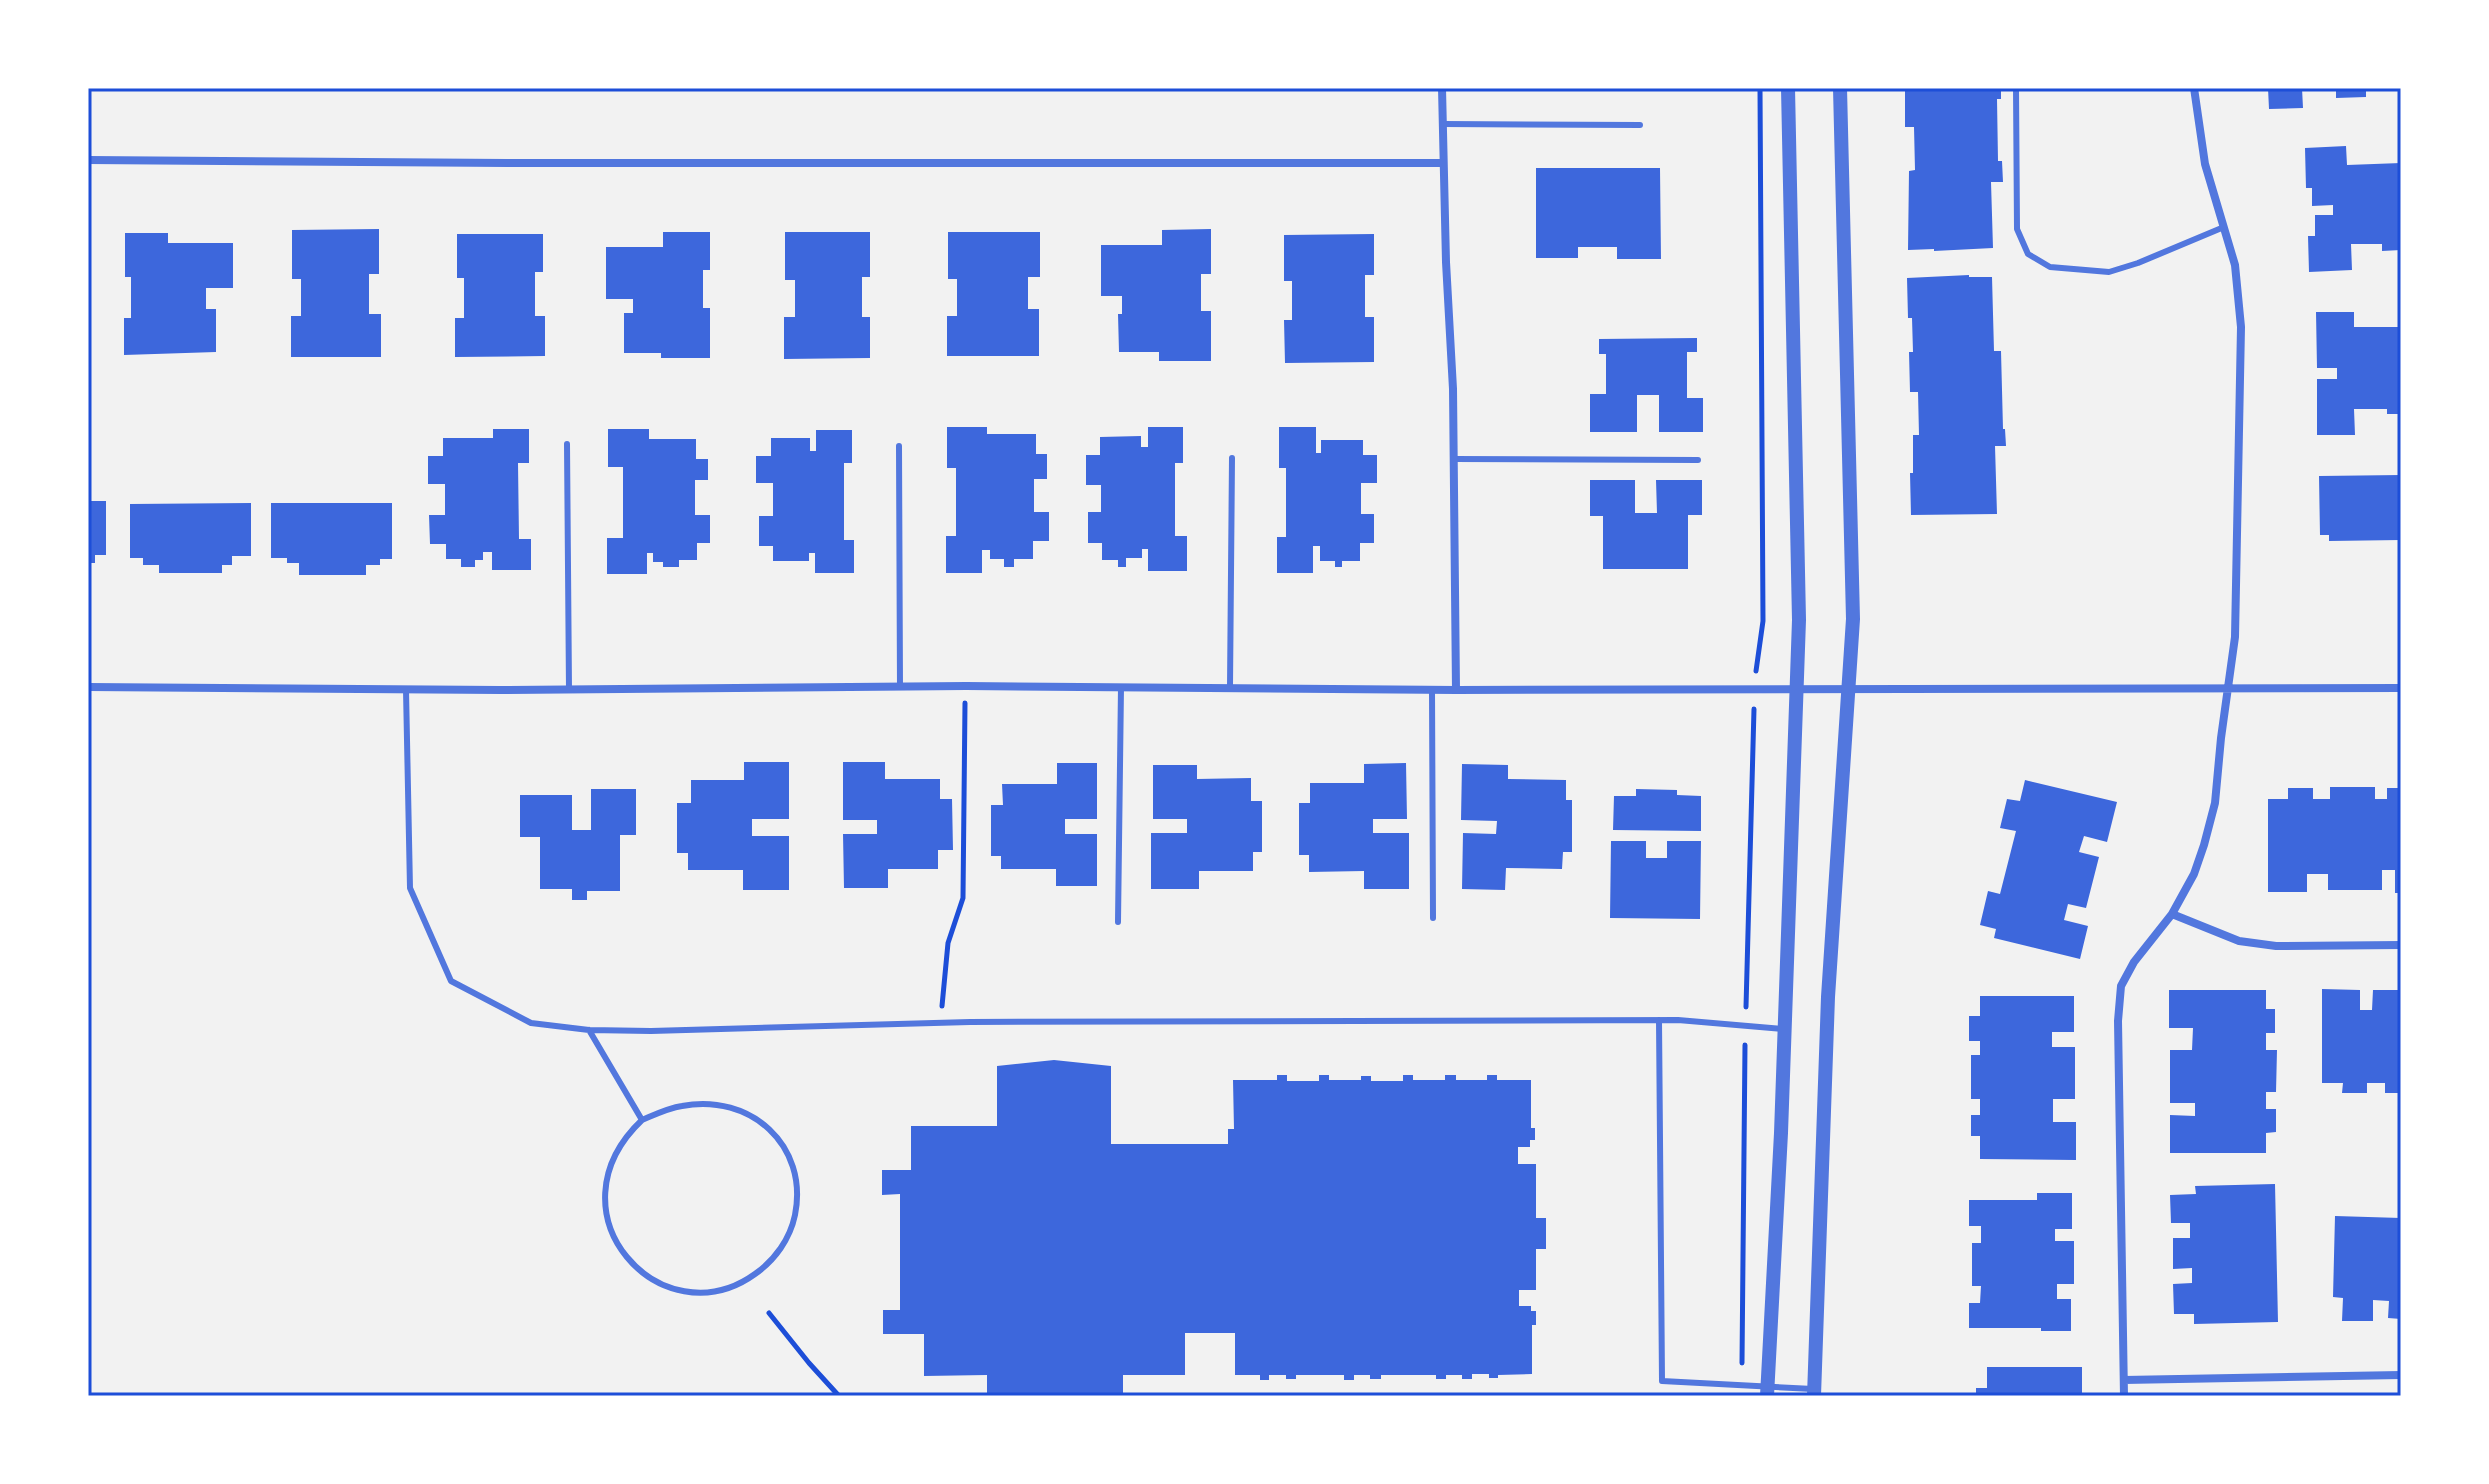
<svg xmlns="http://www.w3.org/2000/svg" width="2489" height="1484" font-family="'Libre Baskerville',serif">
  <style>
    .building { fill: #3d67dc }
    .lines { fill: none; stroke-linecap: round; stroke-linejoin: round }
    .path { stroke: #1d4ed8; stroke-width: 5 }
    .service { stroke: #5277de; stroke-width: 6 }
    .minor { stroke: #5277de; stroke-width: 8 }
    .tertiary { stroke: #5277de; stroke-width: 14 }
    .neatline { fill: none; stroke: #1d4ed8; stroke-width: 3 }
  </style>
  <rect width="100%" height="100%" fill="#f2f2f2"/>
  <path class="building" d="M1905,88H2001V99H1997L1998,161H2002L2003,182H1991L1993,248L1934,251V249L1908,250L1909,171L1915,170L1914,127H1905Z
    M2268,88H2302L2303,108L2269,109Z
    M2336,88H2366V97L2336,98Z
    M2346,146L2347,165L2401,163V250L2382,251V244H2351L2352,270L2309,272L2308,236H2315V215H2333V205L2312,206V188H2306L2305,148Z
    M1536,168H1660L1661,259H1617V247H1578V258H1536Z
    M379,229V274H369V314H381V357H291V316H301V279H292V230Z
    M1211,229V274H1201V311H1211V361H1159V352H1119L1118,314H1122V296H1101V245H1162V230Z
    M663,232H710V270H703V308H710V358H661V353H624V313H633V299H606V247H663Z
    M785,232H870V277H862V317H870V358L784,359V317H795V280H785Z
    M948,232H1040V277H1028V309H1039V356H947V316H957V279H948Z
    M125,233H168V243H233V288H206V309H216V352L124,355V318H131V277H125Z
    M457,234H543V272H535V316H545V356L455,357V318H464V278H457Z
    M1374,234V275H1365V317H1374V362L1285,363L1284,320H1292V281H1284V235Z
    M1969,275V277H1992L1994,351H2001L2003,429H2005L2006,446H1995L1997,514L1911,515L1910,473H1913V435H1919L1918,392H1910L1909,352H1913L1912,318H1908L1907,278Z
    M2316,312H2354V327H2401V414H2387V409H2354L2355,435H2317V379H2337V368H2317Z
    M1697,338V352H1687V398H1703V432H1659V395H1637V432H1590V394H1606V354H1599V339Z
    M947,427H987V434H1036V454H1047V479H1034V512H1049V541H1033V559H1014V567H1004V559H990V550H982V573H946V536H956V468H947Z
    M1148,427H1183V463H1175V536H1187V571H1148V549H1142V558H1126V567H1118V560H1102V543H1088V512H1101V485H1086V455H1100V437L1141,436V447H1148Z
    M1279,427H1316V453H1321V440H1363V455H1377V483H1361V514H1374V543H1360V561H1342V567H1335V561H1320V546H1313V573H1277V537H1286V468H1279Z
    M493,429H529V463H518L519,539H531V570H492V552H483V560H475V567H461V559H446V544H430L429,515H445V484H428V456H443V438H493Z
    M608,429H649V439H696V459H708V480H695V515H710V543H697V560H679V567H663V562H653V553H647V574H607V538H623V467H608Z
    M816,430H852V463H844V540H854V573H815V553H809V561H773V546H759V516H773V483H756V456H771V438H810V451H816Z
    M2401,475V540L2329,541V535H2320L2319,476Z
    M1590,480H1635V513H1657L1656,480H1702V515H1688V569H1603V516H1590Z
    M88,501H106V555H95V563H88Z
    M251,503V556H232V565H222V573H159V565H143V558H130V504Z
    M271,503H392V559H380V565H366V575H299V563H287V558H271Z
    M744,762H789V819H752V836H789V890H743V870H688V853H677V803H691V780H744Z
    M843,762H885V779H940V799H952L953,850H938V869H888V888H844L843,834H877V820H843Z
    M1057,763H1097V819H1065V834H1097V886H1056V869H1001V856H991V805H1003L1002,784H1057Z
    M1406,763L1407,819H1373V833H1409V889H1364V871L1309,872V855H1299V803H1310V783H1364V764Z
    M1462,764L1508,765V779L1566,780V800H1572V852H1563L1562,869L1506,868L1505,890L1462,889L1463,833L1496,834L1497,821L1461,820Z
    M1153,765H1197V779L1251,778V801H1262V852H1253V871H1199V889H1151V833H1187V819H1153Z
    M2025,780L2117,802L2107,842L2084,836L2079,852L2099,857L2086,908L2068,904L2064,920L2088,926L2080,959L1994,938L1996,929L1980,925L1988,891L2000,894L2016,831L2000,828L2007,799L2020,801Z
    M2330,787H2375V799H2387V788H2401V893H2395V870H2382V890H2328V874H2307V892H2268V799H2288V788H2313V799H2330Z
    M591,789H636V835H620V891H587V900H572V889H540V837H520V795H572V830H591Z
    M1636,789L1677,790V795L1701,796V831L1613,830L1614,796H1636Z
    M1611,841H1646V858H1667V841H1701L1700,919L1610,918Z
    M2322,989L2360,990V1010H2372L2373,990H2401V1093H2385V1083H2367V1093H2342L2343,1083H2322Z
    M2169,990H2266V1009H2275V1033H2266V1050H2277L2276,1092H2266V1109H2276V1132L2266,1133V1153H2170V1115L2195,1116V1103H2170V1050H2192L2193,1028H2169Z
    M1980,996H2074V1032H2052V1047H2075V1099H2053V1122H2076V1160L1980,1159V1136H1971V1115H1980V1099H1971V1055H1980V1041H1969V1016H1980Z
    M1054,1060L1111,1066V1144H1228V1129H1234L1233,1080H1277V1075H1287V1081H1319V1075H1329V1080H1361V1076H1371V1081H1403V1075H1413V1080H1445V1075H1456V1080H1487V1075H1497V1080H1531V1128H1535V1140H1530V1147H1518V1164H1536V1218H1546V1249H1536V1290H1519V1306H1531V1311H1536V1325H1532V1374L1498,1375V1378H1489V1374H1472V1379H1462V1375H1446V1379H1436V1375H1381V1379H1370V1375H1354V1380H1344V1375H1296V1379H1286V1375H1269V1380H1260V1375H1235V1333H1185V1375H1123V1396H987V1375L924,1376V1334H883V1310H900V1194L882,1195V1170H911V1126H997V1066Z
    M2275,1184L2278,1322L2194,1324V1314H2174L2173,1284L2192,1283V1268L2173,1269V1238H2190V1223H2171L2170,1195L2196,1194L2195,1186Z
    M2037,1193H2072V1229H2055V1241H2074V1284H2057V1299H2071V1331H2041V1328H1969V1303H1980L1981,1286H1972V1243H1981V1226H1969V1200H2037Z
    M2335,1216L2401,1218V1319L2388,1318L2389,1301L2373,1300V1321H2342L2343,1298L2333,1297Z
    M1987,1367H2082V1396H1976V1388H1987Z"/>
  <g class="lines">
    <path class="path" d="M1756,671L1763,621L1760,88
      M942,1006L948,943L963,898L965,703
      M1746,1007L1754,709
      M769,1313L809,1363L839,1396
      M1742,1363L1745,1045"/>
    <path class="service" d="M2016,88L2017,229L2028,254L2050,267L2109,272L2138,263L2224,227
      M1443,124L1640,125
      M567,444L569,689
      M899,446L900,687
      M1454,459L1698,460
      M1230,687L1232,458
      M406,690L410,888L451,981L531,1023L589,1030L651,1031L970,1022L1678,1020L1784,1029
      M1432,690L1433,918
      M1118,922L1121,687
      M1659,1020L1662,1381L1813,1389
      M589,1030L642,1120C544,1213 662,1341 755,1274C775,1260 790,1239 795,1215C809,1145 750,1093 682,1106C668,1108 654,1115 642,1120"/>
    <path class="minor" d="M1442,88L1446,262L1453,389L1456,690
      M88,160L507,163H1443
      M88,687L500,690L966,686L1456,690L2401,688
      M2172,914L2239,941L2276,946L2401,945
      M2124,1380L2401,1375
      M2124,1396L2118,1021L2121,986L2134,962L2172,914L2194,874L2204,845L2215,803L2221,738L2235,637L2241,327L2235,265L2205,164L2194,88"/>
    <path class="tertiary" d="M1767,1396L1781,1133L1799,620L1788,88
      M1814,1396L1828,997L1853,619L1840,88"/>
  </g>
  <rect width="2489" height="1484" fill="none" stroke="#ffffff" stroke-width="180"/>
  <rect x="90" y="90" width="2309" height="1304" class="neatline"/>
</svg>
